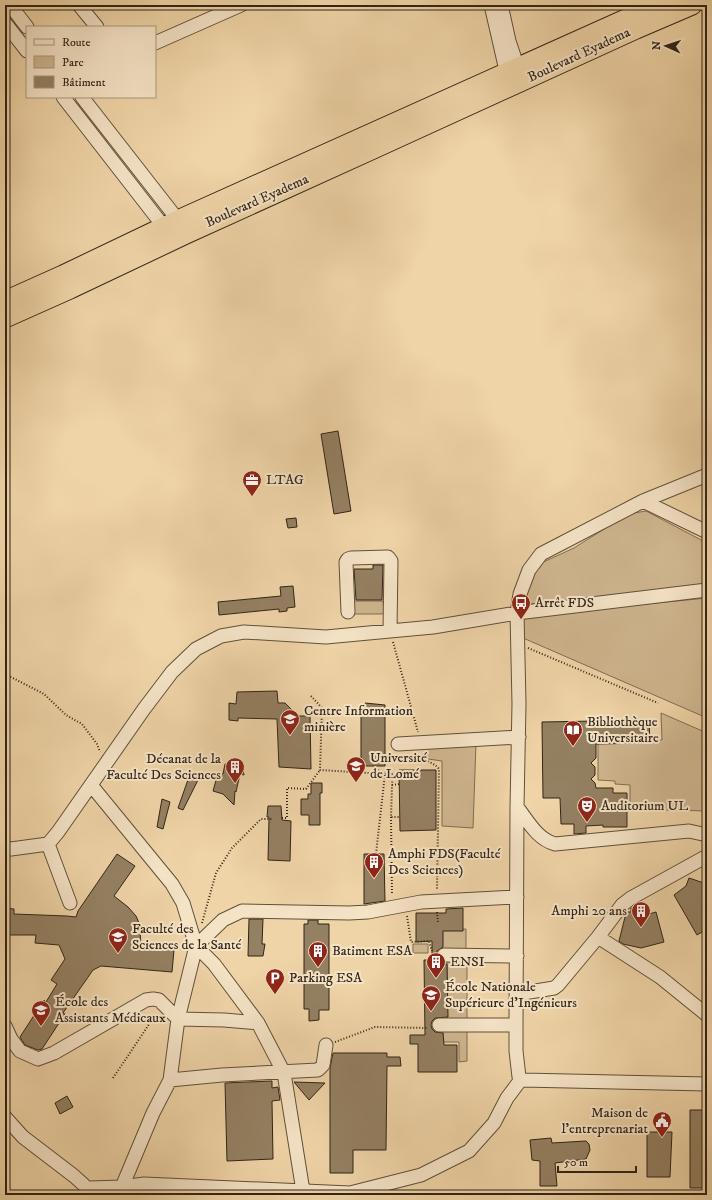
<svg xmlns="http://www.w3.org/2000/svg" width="712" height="1200" font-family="'IM FELL DW Pica',serif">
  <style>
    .green { fill: #cfb68f; stroke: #806d53 }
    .building { fill: #948062; stroke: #312417 }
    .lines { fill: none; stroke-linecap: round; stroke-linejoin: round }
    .minor-casing { stroke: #60503b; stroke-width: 15 }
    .highway-casing { stroke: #312417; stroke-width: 21 }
    .path { stroke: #312417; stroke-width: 2; stroke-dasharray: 1 2; stroke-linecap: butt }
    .minor { stroke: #f5e3c6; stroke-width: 13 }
    .highway { stroke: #efd4a7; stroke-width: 19 }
    .labels { text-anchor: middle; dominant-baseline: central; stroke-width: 4; stroke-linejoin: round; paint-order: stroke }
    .street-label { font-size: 14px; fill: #312417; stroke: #f5e3c6 }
    .poi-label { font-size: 14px; fill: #312417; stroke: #f5e3c6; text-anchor: start }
  </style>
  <rect width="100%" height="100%" fill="#efd4a7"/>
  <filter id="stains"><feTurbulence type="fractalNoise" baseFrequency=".005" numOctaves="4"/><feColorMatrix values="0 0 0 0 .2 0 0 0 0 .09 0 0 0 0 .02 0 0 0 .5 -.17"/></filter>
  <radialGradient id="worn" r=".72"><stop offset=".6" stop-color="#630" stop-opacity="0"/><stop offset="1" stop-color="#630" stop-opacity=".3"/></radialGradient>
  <path class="green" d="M646,511L707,543V588L522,605V598L539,564L574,548L628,514Z
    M707,598V718L523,638V616Z
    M353,601H383L384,612L382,614H353Z
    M661,713L707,733V811L630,809V785L615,784V781L598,780V740H662Z
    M476,743L473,828L442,826V761L428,759L427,748Z
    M466,929V953H442V942L437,930Z
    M413,944H428V953H413Z
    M467,957V1023L447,1021V961L437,960V958Z
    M443,1027H467V1061L459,1062V1042H438L443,1040Z"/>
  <path class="building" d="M338,431L351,511L334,514L321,434Z
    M296,518L297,527L288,528L286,519Z
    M373,565H383L382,600H356L354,569H373Z
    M293,586L295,607L287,608V611L279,612V609L219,615L218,602L281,596L280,587Z
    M277,691L278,703H285L293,711L286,716H310L311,769L279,767L277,719L238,718V721L229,720V703L236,704L237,692Z
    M365,703L385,705V766H361V712H364Z
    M649,720L650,743L596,744V758L591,763L595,767V775L591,779L595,783L596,788H613V793H627V827H603V825L586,826V833L574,834V824H561L560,798H543L542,722Z
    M225,764L242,765L244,775L240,774L236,792L235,791L234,805L223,794L213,791L218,773L223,774Z
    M399,770H436V830L400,831Z
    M190,774L199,778L183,810L178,808Z
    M311,783H322V793H320V825H309V815H301V799H308V794H311Z
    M162,799L170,802L163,829L157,827Z
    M268,806H281L282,820L291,821L290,861L268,860L269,817H267Z
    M117,854L135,866L114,896L128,907L136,916L139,923L140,930L141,947L174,950L172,972L101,966L93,970L63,1013L65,1014L42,1049L38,1050L25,1045L20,1037L44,1000L46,1002L57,984L51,980L65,959L59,945L35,943L36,935H5V908L14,909V914L67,916L76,917L78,911Z
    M364,854H384L385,901L364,904Z
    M689,878L707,884V929L697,935L674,895L686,886Z
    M463,908V931H443V947L437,951L436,954L437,959L440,962L443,963V964H447L448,1017L435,1018L432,1021L431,1025L432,1029L435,1032L443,1033L444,1045H457V1072H418V1044H410V1035H425L424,960H432V941L416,942V913H446V909Z
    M631,908L640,910L647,908L649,914L656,912L664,942L641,948L623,944L619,941L626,913L627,912H631Z
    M249,919H263L262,944H265L263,956H248Z
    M308,920H318V924H329V1010H319V1020L309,1021V1009H304V924H308Z
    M333,1053H387V1057H400L401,1066H387L386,1150H353V1173H330V1068Z
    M272,1081V1088L278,1087L280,1100L272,1101L273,1159L227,1161L225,1083Z
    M294,1082L325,1083L309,1100Z
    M67,1096L73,1107L60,1114L55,1103Z
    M690,1110H707V1182H706V1188H690Z
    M647,1132H672L670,1177H647Z
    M551,1138L552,1143L586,1141L589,1144L590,1150L586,1159L555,1163L557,1186H540V1161L532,1160L530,1140Z"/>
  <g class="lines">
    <g class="minor-casing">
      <path id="minor" d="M10,5L27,27
        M79,5L97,27
        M491,5L508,79
        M501,5L509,41L520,74
        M5,23L27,51
        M155,43L241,5
        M63,97L164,227L168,233
        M82,97L178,220L182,227
        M643,501L707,532
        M348,612L346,562L348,559L351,558L388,557L391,561L390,631
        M398,744L519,737
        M91,785L172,884L183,903L196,946L178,1019L170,1080L153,1113L122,1187
        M517,807C528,821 537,839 555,844L689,831L707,835
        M48,844L70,903
        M5,848L11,849L48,844L58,832L144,709L172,672L196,649L221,636L244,632L326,637L390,631L433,627L517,613L707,590
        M598,937L660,977L707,1015
        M444,955L517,956
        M517,994L554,988L558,985L598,937L622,905L631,898L707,856
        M439,1025H516
        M5,1026L11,1039L20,1051L38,1059L54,1053L146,1000L153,999L159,1000L178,1019L224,1020L258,1023
        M519,1077L516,1051V1025L517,807L519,704L517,613L520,594L529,570L541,554L643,501L707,475
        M170,1080L222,1075L318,1070L323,1065L326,1045
        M522,1080L707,1084
        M5,1117L23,1137L74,1176L84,1185
        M89,1188L122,1187L144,1184L350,1193L421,1175L469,1151L494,1123L507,1098L519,1082
        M303,1191L284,1073L258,1023L214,964L196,946L223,920L242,911L349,913L368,912L421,902L517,897"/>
    </g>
    <g class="highway-casing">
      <path id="highway" d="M5,301L63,275L178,220L657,5
        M5,318L70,289L186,234L371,150L636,29L692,5"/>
    </g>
    <path class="path" d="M393,642L418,732
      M528,648L658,703
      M5,674L44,694L66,715L82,724L97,744L100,752
      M311,696L322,708L320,770L385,774H393L392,785L391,817H400
      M423,754C425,763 434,762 439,769L437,889
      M373,767L385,774L376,854
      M392,785L400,784
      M391,817L392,895
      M282,818H287V788L306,789L320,770
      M437,912L438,923
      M407,916L411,942L429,941L432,951
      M202,923L216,873L232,848L261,819H273
      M335,1042L375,1027L428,1028
      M113,1078L156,1014"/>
    <use href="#minor" class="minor"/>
    <use href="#highway" class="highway"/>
  </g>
  <defs>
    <g id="office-pin" transform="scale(1)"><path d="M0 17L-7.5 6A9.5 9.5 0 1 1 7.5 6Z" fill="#8f2418" stroke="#f5e3c6"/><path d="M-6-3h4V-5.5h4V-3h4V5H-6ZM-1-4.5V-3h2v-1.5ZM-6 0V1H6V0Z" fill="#fff"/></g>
    <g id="bus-pin" transform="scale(1)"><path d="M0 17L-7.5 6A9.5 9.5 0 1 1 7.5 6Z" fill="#8f2418" stroke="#f5e3c6"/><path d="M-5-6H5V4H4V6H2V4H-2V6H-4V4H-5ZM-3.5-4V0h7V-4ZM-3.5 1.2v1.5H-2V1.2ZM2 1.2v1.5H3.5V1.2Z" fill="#fff"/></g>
    <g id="university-pin" transform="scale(1)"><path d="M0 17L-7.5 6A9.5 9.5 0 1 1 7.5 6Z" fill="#8f2418" stroke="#f5e3c6"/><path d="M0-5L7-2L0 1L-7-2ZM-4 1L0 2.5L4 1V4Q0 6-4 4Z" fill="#fff"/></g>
    <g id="library-pin" transform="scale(1)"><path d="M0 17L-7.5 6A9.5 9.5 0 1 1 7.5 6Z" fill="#8f2418" stroke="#f5e3c6"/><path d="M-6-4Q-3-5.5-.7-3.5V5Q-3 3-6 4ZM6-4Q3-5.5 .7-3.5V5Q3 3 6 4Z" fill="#fff"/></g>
    <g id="building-pin" transform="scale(1)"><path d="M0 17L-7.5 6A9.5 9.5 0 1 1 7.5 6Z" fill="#8f2418" stroke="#f5e3c6"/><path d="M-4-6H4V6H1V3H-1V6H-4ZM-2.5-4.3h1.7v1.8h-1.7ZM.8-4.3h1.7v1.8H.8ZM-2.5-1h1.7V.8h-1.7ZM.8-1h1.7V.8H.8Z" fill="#fff"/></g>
    <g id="theatre-pin" transform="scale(1)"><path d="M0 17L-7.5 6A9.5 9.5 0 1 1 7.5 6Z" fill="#8f2418" stroke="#f5e3c6"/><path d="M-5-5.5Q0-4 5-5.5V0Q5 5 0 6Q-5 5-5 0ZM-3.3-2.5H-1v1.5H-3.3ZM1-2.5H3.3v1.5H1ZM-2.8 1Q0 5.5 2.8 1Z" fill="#fff"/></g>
    <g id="parking-pin" transform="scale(1)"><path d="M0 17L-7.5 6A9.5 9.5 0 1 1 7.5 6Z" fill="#8f2418" stroke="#f5e3c6"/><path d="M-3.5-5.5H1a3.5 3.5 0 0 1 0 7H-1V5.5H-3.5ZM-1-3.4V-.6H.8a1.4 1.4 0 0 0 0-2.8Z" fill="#fff"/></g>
    <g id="civic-pin" transform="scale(1)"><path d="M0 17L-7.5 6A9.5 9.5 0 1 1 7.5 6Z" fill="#8f2418" stroke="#f5e3c6"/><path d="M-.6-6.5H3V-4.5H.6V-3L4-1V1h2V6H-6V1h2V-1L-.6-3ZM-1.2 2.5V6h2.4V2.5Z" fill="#fff"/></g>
  </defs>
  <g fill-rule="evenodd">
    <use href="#office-pin" x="252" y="480"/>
    <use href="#bus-pin" x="521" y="603"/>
    <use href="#university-pin" x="290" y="719"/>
    <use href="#library-pin" x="573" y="730"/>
    <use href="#university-pin" x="356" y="766"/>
    <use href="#building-pin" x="235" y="767"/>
    <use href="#theatre-pin" x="587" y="806"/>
    <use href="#building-pin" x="374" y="862"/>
    <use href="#building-pin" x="641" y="911"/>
    <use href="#university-pin" x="118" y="937"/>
    <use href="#building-pin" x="318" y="951"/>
    <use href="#building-pin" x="436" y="962"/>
    <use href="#parking-pin" x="275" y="978"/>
    <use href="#university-pin" x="431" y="995"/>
    <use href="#university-pin" x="41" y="1010"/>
    <use href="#civic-pin" x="662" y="1121"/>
  </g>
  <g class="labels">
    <g class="street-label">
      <text transform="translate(579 55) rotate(-25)">Boulevard Eyadema</text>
      <text transform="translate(257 201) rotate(-24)">Boulevard Eyadema</text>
    </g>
    <g class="poi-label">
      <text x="266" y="480">LTAG</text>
      <text x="535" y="603">Arrêt FDS</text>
      <text x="304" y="711">Centre Information<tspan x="304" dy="16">minière</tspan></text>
      <text x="587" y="722">Bibliothèque<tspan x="587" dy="16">Universitaire</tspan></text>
      <text x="370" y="758">Université<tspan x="370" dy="16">de Lomé</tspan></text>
      <text x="221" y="759" text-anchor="end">Décanat de la<tspan x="221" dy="16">Faculté Des Sciences</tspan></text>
      <text x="601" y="806">Auditorium UL</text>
      <text x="388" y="854">Amphi FDS(Faculté<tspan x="388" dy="16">Des Sciences)</tspan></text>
      <text x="627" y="911" text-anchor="end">Amphi 20 ans</text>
      <text x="132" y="929">Faculté des<tspan x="132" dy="16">Sciences de la Santé</tspan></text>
      <text x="332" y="951">Batiment ESA</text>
      <text x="450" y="962">ENSI</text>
      <text x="289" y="978">Parking ESA</text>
      <text x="445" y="987">École Nationale<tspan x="445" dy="16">Supérieure d'Ingénieurs</tspan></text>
      <text x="55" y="1002">École des<tspan x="55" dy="16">Assistants Médicaux</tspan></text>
      <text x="648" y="1113" text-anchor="end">Maison de<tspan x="648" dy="16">l'entreprenariat</tspan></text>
    </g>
  </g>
  <rect width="712" height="1200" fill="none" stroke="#efd4a7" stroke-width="20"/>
  <rect x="6" y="6" width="700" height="1188" fill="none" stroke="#312417" stroke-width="2"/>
  <rect x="10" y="10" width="692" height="1180" fill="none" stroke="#312417"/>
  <rect x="26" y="26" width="130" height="72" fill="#f5e3c6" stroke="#a79780"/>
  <rect x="34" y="39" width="20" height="6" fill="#f5e3c6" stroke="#a79780"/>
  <text x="62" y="46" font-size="12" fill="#312417">Route</text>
  <rect x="34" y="56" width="20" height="12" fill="#cfb68f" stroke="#a79780"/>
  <text x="62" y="66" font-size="12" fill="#312417">Parc</text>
  <rect x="34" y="76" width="20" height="12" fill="#948062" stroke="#a79780"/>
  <text x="62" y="86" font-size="12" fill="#312417">Bâtiment</text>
  <g transform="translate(666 46) rotate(273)" stroke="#f5e3c6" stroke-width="3" paint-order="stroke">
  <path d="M0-3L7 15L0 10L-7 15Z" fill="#312417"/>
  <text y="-6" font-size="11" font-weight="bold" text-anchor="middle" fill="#312417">N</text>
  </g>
  <path d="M558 1166v6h78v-6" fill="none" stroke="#312417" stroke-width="2"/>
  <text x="564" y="1166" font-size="12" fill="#312417" stroke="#f5e3c6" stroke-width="3" paint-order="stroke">50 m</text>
  <rect width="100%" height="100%" filter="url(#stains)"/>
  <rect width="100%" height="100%" fill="url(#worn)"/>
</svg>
